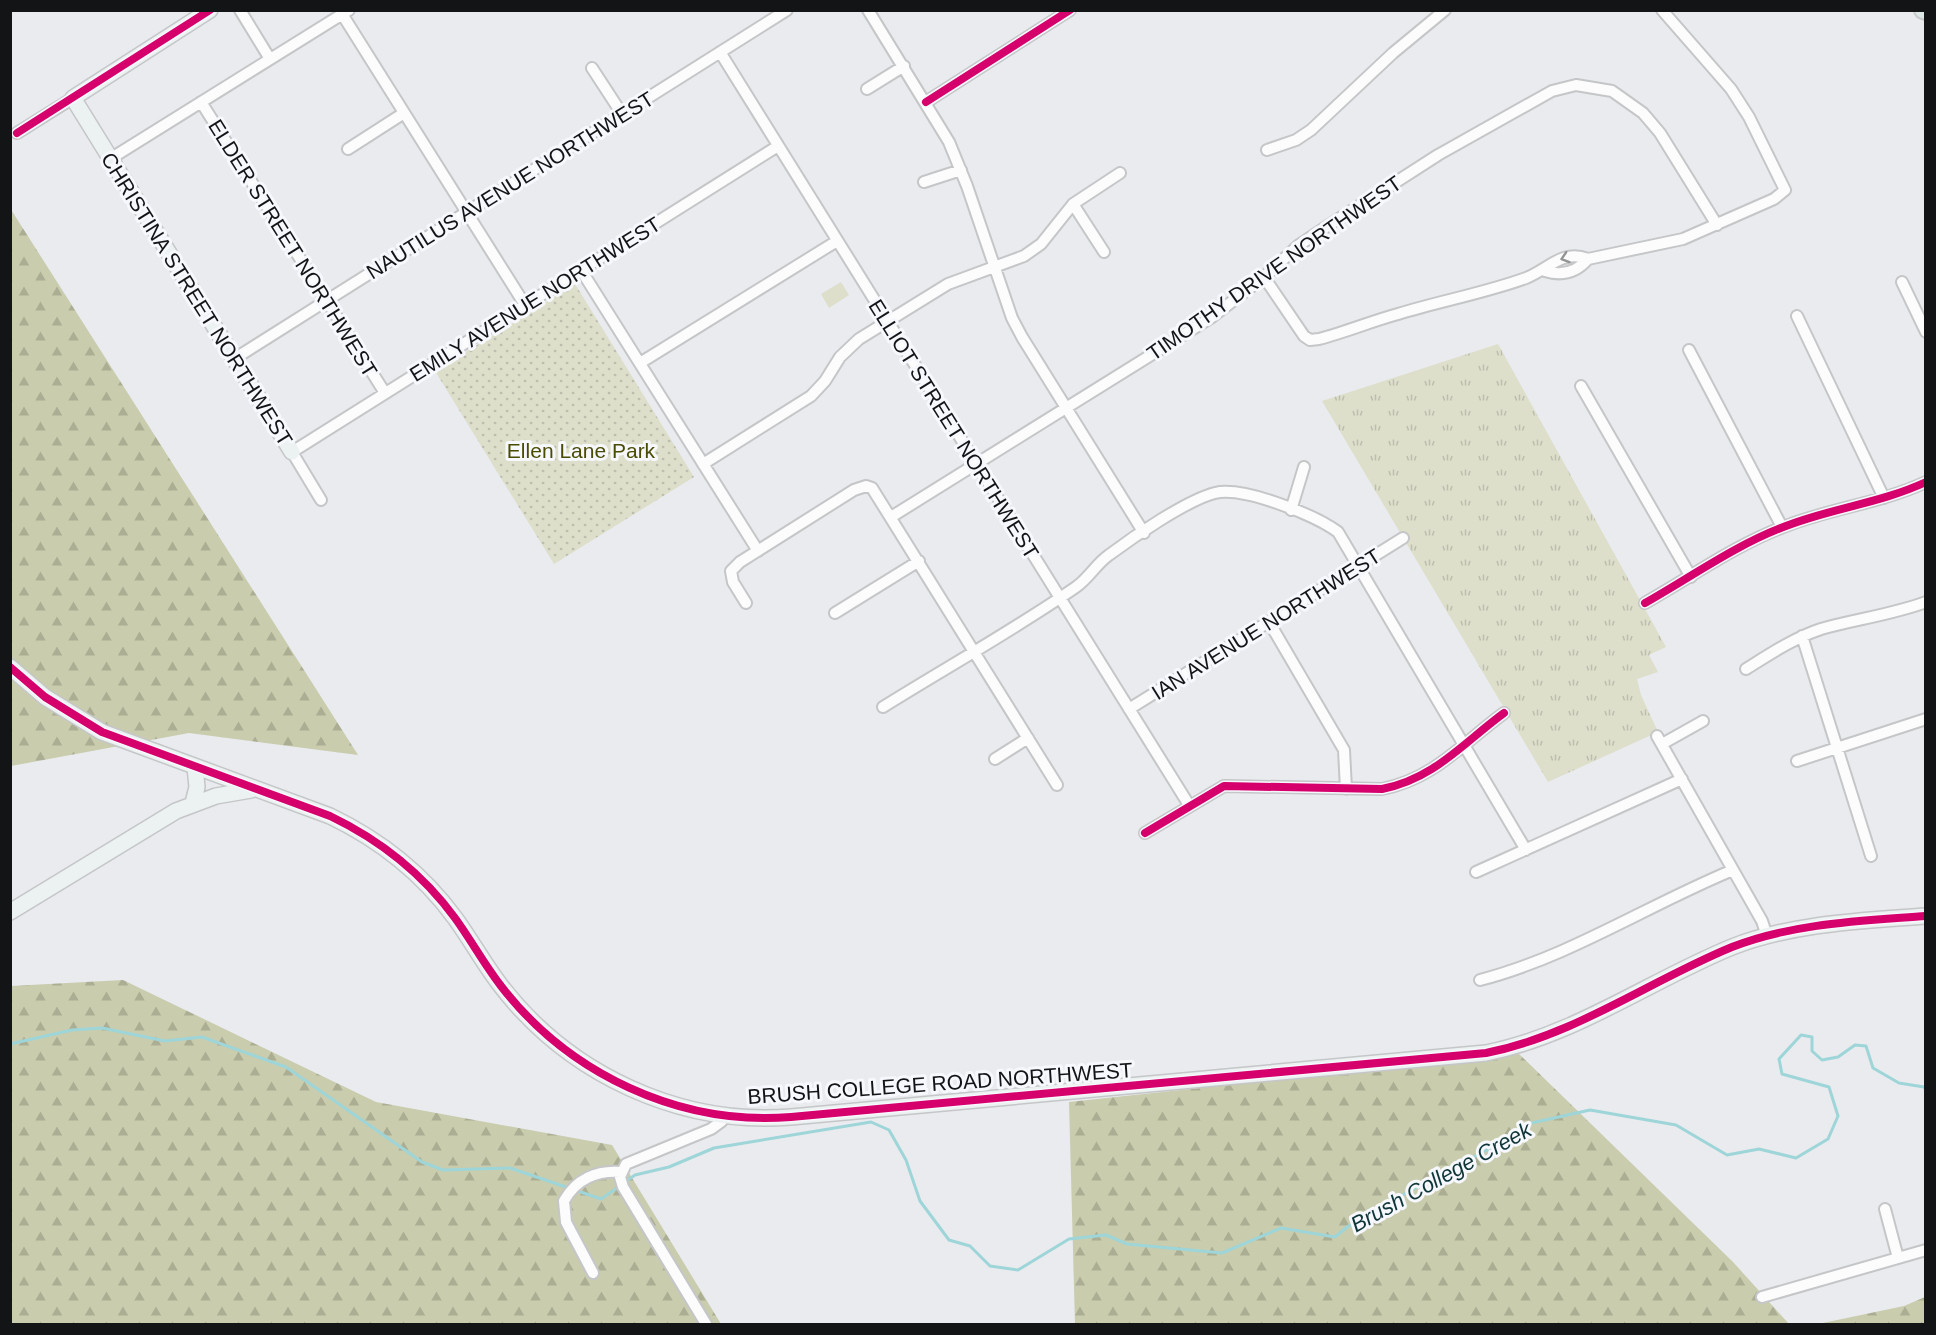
<svg xmlns="http://www.w3.org/2000/svg" width="1936" height="1335" font-family="Helvetica,sans-serif">
  <style>
    .grass { fill: url(#grass-tufts) }
    .forest { fill: url(#forest-firs) }
    .park { fill: url(#park-dots) }
    .pitch { fill: #dddfcb }
    .lines { fill: none; stroke-linecap: round; stroke-linejoin: round }
    .stream { stroke: #9ed5d8; stroke-width: 3 }
    .street-casing { stroke: #c5c6c8; stroke-width: 14 }
    .secondary-casing { stroke: #c5c6c8; stroke-width: 18 }
    .primary-casing { stroke: #c8c9ca; stroke-width: 20 }
    .street { stroke: #fcfcfc; stroke-width: 10 }
    .secondary { stroke: #ecf1f1; stroke-width: 15 }
    .primary { stroke: #dce7e6; stroke-width: 16 }
    .cycleway-casing { stroke: #f6f8fd; stroke-width: 11 }
    .cycleway { stroke: #d6006c; stroke-width: 8 }
    .oneway { stroke: #939494 }
    .labels { text-anchor: middle; dominant-baseline: central; stroke-width: 6; stroke-linejoin: round; paint-order: stroke }
    .street-label { font-size: 21px; fill: #131416; stroke: #f6f8fd }
    .park-label { font-size: 21px; fill: #4b4c03; stroke: #f6f8fd }
    .water-label { font-size: 22px; font-style: italic; fill: #0e3537; stroke: #f6f8fd }
  </style>
  <defs>
    <pattern id="grass-tufts" width="24" height="20" patternUnits="userSpaceOnUse" patternTransform="scale(1.5)"><rect width="24" height="20" fill="#dddfcb"/><path d="M3 7l-1-3M5 7V3M7 7l1-3M15 17l-1-3M17 17v-4M19 17l1-3" fill="none" stroke="#bdbeae"/></pattern>
    <pattern id="forest-firs" width="22" height="20" patternUnits="userSpaceOnUse" patternTransform="scale(1.5)"><rect width="22" height="20" fill="#c9ccad"/><path d="M5 1l3.5 6h-7zM16 11l3.5 6h-7z" fill="#acae94"/></pattern>
    <pattern id="park-dots" width="8" height="8" patternUnits="userSpaceOnUse" patternTransform="scale(1.5)"><rect width="8" height="8" fill="#dddfcb"/><path d="M2 2h.1M6 6h.1" fill="none" stroke="#bdbeae" stroke-width="1.8" stroke-linecap="round"/></pattern>
  </defs>
  <rect width="100%" height="100%" fill="#e9ebee"/>
  <path class="grass" d="M1498,344L1666,647L1649,655L1658,672L1637,679L1641,695L1658,732L1548,782L1322,401Z"/>
  <path class="forest" d="M10,208L358,755L189,733L11,766Z
    M123,980L376,1102L612,1145L721,1324H11V986Z
    M1519,1054L1733,1262L1789,1324H1075L1069,1102Z
    M1925,1297V1324H1818L1904,1306Z"/>
  <path class="park" d="M575,284L694,477L554,564L435,371Z"/>
  <path class="pitch" d="M841,282L849,295L829,308L821,294Z"/>
  <g class="lines">
    <path class="stream" d="M10,1044L72,1030L102,1028L165,1041L202,1037L286,1067L422,1162L443,1170L510,1168L569,1188
      M625,1182L635,1175L669,1167L714,1148L871,1122L889,1130L906,1160L920,1201L949,1240L970,1246L990,1266L1018,1270L1069,1239L1106,1235L1127,1244L1222,1253L1281,1228L1335,1237L1347,1227L1378,1208L1496,1145L1527,1124L1590,1110L1676,1125L1727,1155L1759,1149L1796,1158L1828,1139L1838,1116L1829,1087L1782,1074L1779,1059L1801,1035L1812,1037V1051L1822,1060L1838,1057L1855,1045L1866,1046L1873,1068L1899,1083L1924,1087L1926,1090
      M575,1190L601,1199L620,1186"/>
    <g class="street-casing">
      <path id="street" d="M240,10L270,59
        M868,10L949,142L967,186L1012,318L1022,337L1144,533
        M342,14L525,305
        M720,52L1189,805
        M592,68L622,114
        M867,89L904,66
        M201,102L385,393
        M926,102L1070,10
        M17,133L73,98
        M348,149L404,113
        M1267,150L1296,140L1311,130L1393,53L1445,10
        M110,159L349,10
        M924,182L961,170
        M1073,204L1104,252
        M581,270L758,551
        M1545,271C1561,276 1576,273 1588,259
        M1264,277L1304,336L1310,340L1319,339C1346,332 1372,321 1398,314C1440,301 1485,293 1526,278C1549,269 1562,249 1588,259L1683,239L1774,199L1785,190L1749,117L1731,89L1662,10
        M1902,282L1926,332
        M1797,316L1884,498
        M1689,350L1782,527
        M234,359L787,10
        M640,363L837,241
        M1581,386L1691,577
        M703,464L811,396L825,381L840,357L859,339L948,284L1024,256L1041,244L1073,204L1120,173
        M321,500L292,452L778,146
        M1291,510L1304,467
        M891,517L1212,317L1264,277L1299,245L1326,227L1438,155L1552,91L1576,85L1612,91L1643,113L1660,133L1717,225
        M746,603L733,582L731,571L740,562L854,490L866,486L872,488L1057,785
        M1645,603C1691,577 1737,544 1786,526C1832,508 1881,503 1926,482
        M835,613L919,561
        M1269,622L1344,750L1346,789
        M1802,636L1871,856
        M1746,669C1770,654 1794,638 1821,629C1856,619 1891,615 1926,602
        M883,707C947,667 1014,630 1076,587C1089,578 1096,564 1109,555C1133,537 1187,500 1215,493C1243,486 1315,515 1338,532L1526,850
        M1129,709L1403,538
        M1657,736L1762,921L1767,936
        M1662,744L1703,721
        M995,759L1028,738
        M1797,761L1926,719
        M1145,833L1224,786L1382,789C1434,779 1463,743 1504,713
        M1476,872L1682,779
        M1480,980C1569,957 1648,905 1733,870
        M1885,1209L1898,1258
        M593,1273L566,1222L564,1201C576,1179 597,1170 621,1172
        M1762,1297L1926,1250
        M706,1324L623,1187L620,1177L626,1164L711,1129L722,1121V1115"/>
    </g>
    <g class="secondary-casing">
      <path id="secondary" d="M210,10L73,98L292,452
        M10,667L45,697L102,732L330,816C380,840 422,873 455,918C471,940 484,964 501,986C569,1074 679,1126 791,1117L1486,1053C1576,1035 1649,981 1732,947C1793,923 1862,921 1926,916
        M193,803L197,787L195,767
        M10,912L176,811L216,796L251,790"/>
    </g>
    <g class="primary-casing">
      <path id="primary" d="M1923,10L1926,11"/>
    </g>
    <use href="#street" class="street"/>
    <use href="#secondary" class="secondary"/>
    <use href="#primary" class="primary"/>
    <g class="cycleway-casing">
      <path id="cycleway" d="M926,102L1070,10
        M17,133L210,10
        M1645,603C1691,577 1737,544 1786,526C1832,508 1881,503 1926,482
        M10,667L45,697L102,732L330,816C380,840 422,873 455,918C471,940 484,964 501,986C569,1074 679,1126 791,1117L1486,1053C1576,1035 1649,981 1732,947C1793,923 1862,921 1926,916
        M1145,833L1224,786L1382,789C1434,779 1463,743 1504,713"/>
    </g>
    <use href="#cycleway" class="cycleway"/>
  </g>
  <defs><path id="oneway-chevron" d="M-2-3.5L2.5 0L-2 3.5" fill="none" stroke-width="1.6" stroke-linecap="round" stroke-linejoin="round" transform="scale(1.5)"/></defs>
  <use class="oneway" href="#oneway-chevron" transform="translate(1565 258) rotate(162)"/>
  <g class="labels">
    <g class="street-label">
      <text transform="translate(510 185) rotate(-32)">NAUTILUS AVENUE NORTHWEST</text>
      <text transform="translate(293 248) rotate(58)">ELDER STREET NORTHWEST</text>
      <text transform="translate(1274 268) rotate(-35)">TIMOTHY DRIVE NORTHWEST</text>
      <text transform="translate(197 299) rotate(58)">CHRISTINA STREET NORTHWEST</text>
      <text transform="translate(535 299) rotate(-32)">EMILY AVENUE NORTHWEST</text>
      <text transform="translate(954 429) rotate(58)">ELLIOT STREET NORTHWEST</text>
      <text transform="translate(1266 624) rotate(-32)">IAN AVENUE NORTHWEST</text>
      <text transform="translate(940 1083) rotate(-4)">BRUSH COLLEGE ROAD NORTHWEST</text>
    </g>
    <g class="park-label">
      <text x="581" y="450">Ellen Lane Park</text>
    </g>
    <g class="water-label">
      <text transform="translate(1441 1177) rotate(-29)">Brush College Creek</text>
    </g>
  </g>
  <rect width="1936" height="1335" fill="none" stroke="#131416" stroke-width="24"/>
</svg>
